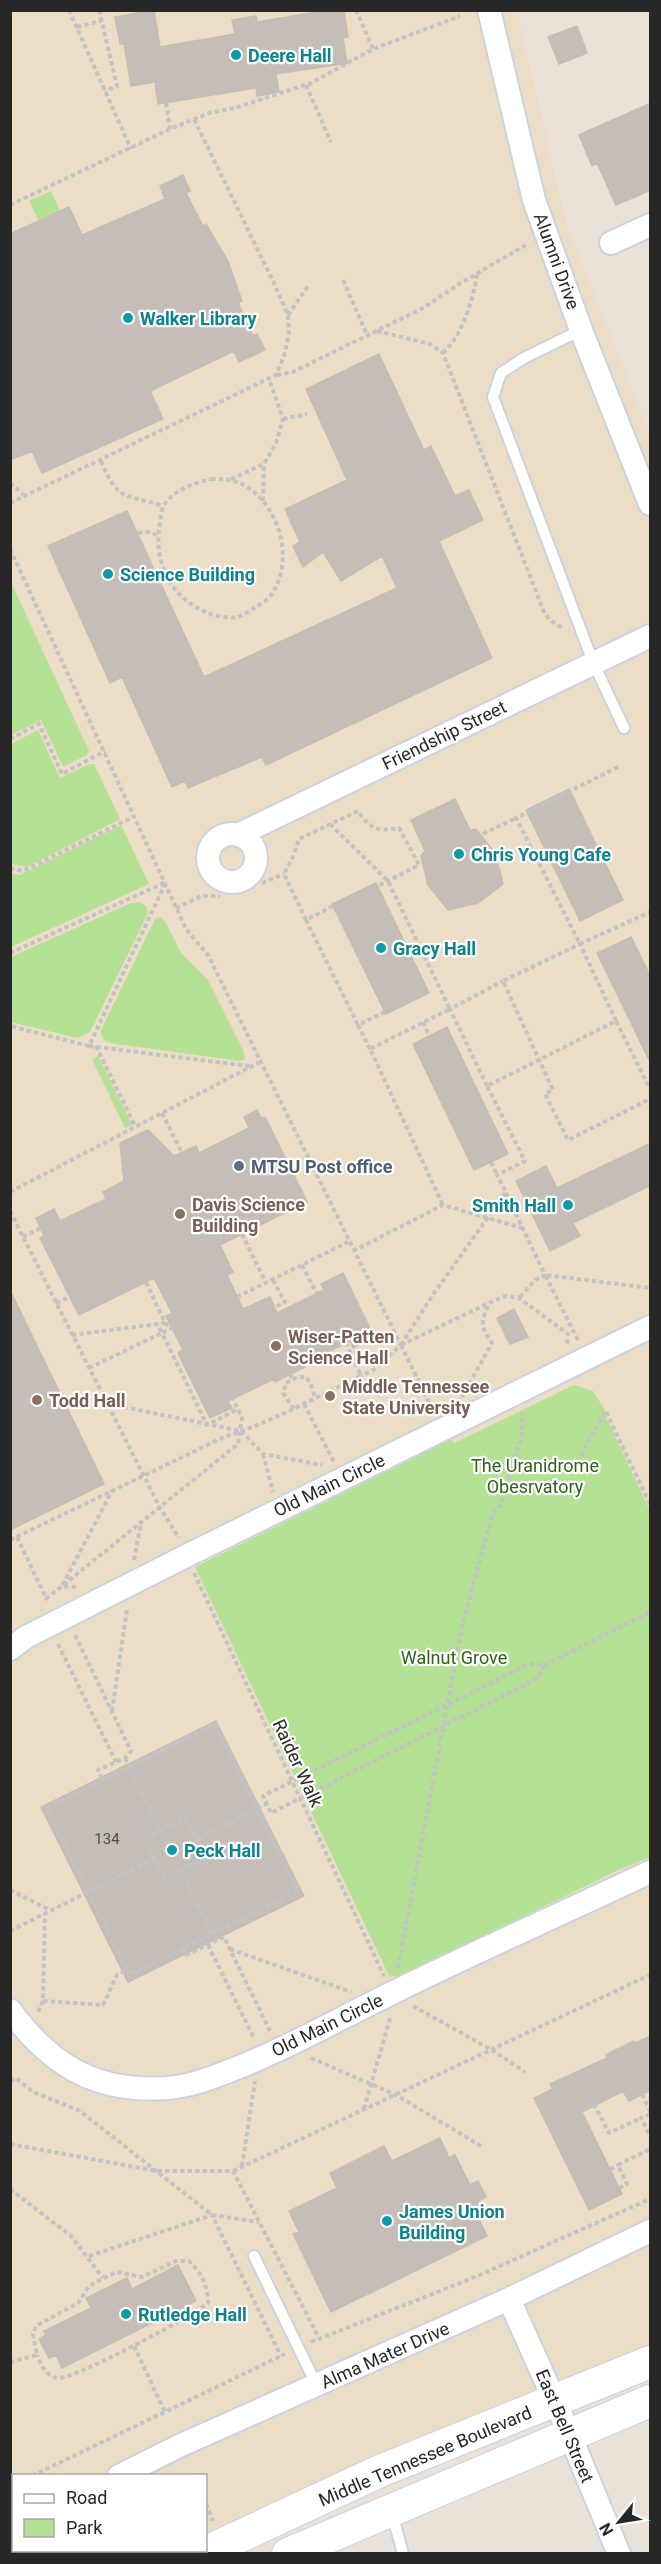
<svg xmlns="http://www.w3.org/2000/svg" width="661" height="2564" font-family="Roboto,sans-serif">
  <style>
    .education { fill: #ecddc7 }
    .green { fill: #b4e194 }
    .building { fill: #c5beb8; stroke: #c5bdb2; stroke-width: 1.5 }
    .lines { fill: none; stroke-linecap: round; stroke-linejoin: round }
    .lane-casing { stroke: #cdd2e0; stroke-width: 14 }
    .street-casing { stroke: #cdd2e0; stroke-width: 26 }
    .secondary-casing { stroke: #cdd2e0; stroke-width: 34 }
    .path { stroke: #c3c3c3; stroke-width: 4; stroke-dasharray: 4.5 3; stroke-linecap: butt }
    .lane { stroke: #fff; stroke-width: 10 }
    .street { stroke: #fff; stroke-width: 22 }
    .secondary { stroke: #fff; stroke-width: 32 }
    .culture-dot { fill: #0f9aa8; stroke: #fff; stroke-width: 2 }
    .service-dot { fill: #5c6f8a; stroke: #fff; stroke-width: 2 }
    .education-dot { fill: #8d6e63; stroke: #fff; stroke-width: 2 }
    .labels { text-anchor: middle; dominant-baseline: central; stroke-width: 4.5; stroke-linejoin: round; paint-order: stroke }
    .number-label { font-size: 15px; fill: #4e4d4b }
    .culture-label { font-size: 18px; font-weight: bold; fill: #0d838f; stroke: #fff; text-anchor: start }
    .street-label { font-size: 18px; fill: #272727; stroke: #fff }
    .service-label { font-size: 18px; font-weight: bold; fill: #4e5e75; stroke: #fff; text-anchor: start }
    .education-label { font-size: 18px; font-weight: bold; fill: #785e54; stroke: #fff; text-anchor: start }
    .park-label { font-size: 18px; fill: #2e6219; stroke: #fff }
  </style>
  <rect width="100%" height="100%" fill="#eae1d8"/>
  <path class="education" d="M11,11H517L566,222L650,435V2356L206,2544V2476H14V2550L190,2551L182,2554H11Z"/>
  <path class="green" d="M51,191L60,211L39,221L29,201Z
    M10,580L89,751L87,755L63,767L41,720L11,735Z
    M38,730L60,778L89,764H94L120,819L27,867L11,864V744Z
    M121,825L149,884L11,947V873L20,875Z
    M139,902L146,906L148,913L90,1032L77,1038L11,1022V957L131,903Z
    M160,917L165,921L181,953L208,980L244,1052L245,1059L240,1061L117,1044C108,1043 101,1040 101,1030L155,919Z
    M98,1056L132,1125L125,1128L92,1059Z
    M574,1385L593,1391L606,1412L605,1415L650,1511V1857L616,1871L399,1978L391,1975L390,1978L195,1567L451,1439L454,1443Z"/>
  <path class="building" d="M154,10L160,47L235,34L232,20L256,16L257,22L329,10H344L348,37L343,38L347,63L276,74L279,92L257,96L256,88L158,104L155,82L131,86L124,44H120L115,17Z
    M577,26L587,53L559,64L548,37Z
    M651,103V190L616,205L597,163L592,166L579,135Z
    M183,175L190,191L186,193L203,226L206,224L228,261L242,301L238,303L253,336L257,334L265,350L239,362L234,351L150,391L163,419L42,473L32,451L10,460V234L69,207L82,235L165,199L160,186Z
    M379,354L424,450L431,446L455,496L469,490L483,520L439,541L492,658L266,765L262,757L188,788L185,781L172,787L122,677L110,683L48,546L127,511L204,677L397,588L382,556L341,581L323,552L303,567L293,546L300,542L285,509L347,480L306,389Z
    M569,789L623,900L580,921L526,810Z
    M455,799L470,830L476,829L495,853L503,884L478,903L448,910L428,885L421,856L425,851L411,820Z
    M376,883L429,993L386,1014L332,904Z
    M631,937L651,978V1064L597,953Z
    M447,1027L508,1154L474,1170L413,1044Z
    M257,1110L261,1118L265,1117L307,1202L220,1245L233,1272L227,1275L243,1309L270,1297L277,1313L324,1290L321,1284L343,1273L374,1337L353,1348L350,1341L303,1364L305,1367L275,1382L274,1379L228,1401L232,1408L210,1418L178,1353L183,1350L166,1316L172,1313L154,1278L79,1315L40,1238L44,1236L36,1218L54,1209L60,1221L106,1199L103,1192L124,1181L120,1143L148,1130L174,1156L196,1146L199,1153L249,1128L244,1117Z
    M651,1143V1185L573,1223L580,1236L550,1251L516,1181L546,1166L557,1188Z
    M10,1290L104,1484L10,1530Z
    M514,1309L528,1337L510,1344L497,1318Z
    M216,1721L304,1896L128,1982L41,1807Z
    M651,2036V2090L629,2101L623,2091L582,2112L622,2194L589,2210L534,2098L553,2089L550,2084L607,2058L606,2055L634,2041L635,2043Z
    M440,2138L449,2158L455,2155L470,2185L478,2181L486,2197L478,2201L480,2206L474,2209L487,2236L331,2312L293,2234L299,2232L289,2211L337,2188L330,2173L384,2146L392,2161Z
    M178,2265L196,2301L62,2368L56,2355L49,2358L39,2339L46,2335L44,2331L91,2308L86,2298L127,2278L132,2289Z"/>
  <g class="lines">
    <g class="lane-casing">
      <path id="lane" d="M581,330L524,358L501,373L493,397L593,662L624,728
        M254,2256L317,2386
        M392,2513L403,2554"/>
    </g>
    <g class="street-casing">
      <path id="street" d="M489,10L534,200L581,330L650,504
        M611,243L650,225
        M208 858a24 24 0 1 1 48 0a24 24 0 1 1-48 0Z
        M238,835L650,636
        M10,1649L26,1637L186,1556L650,1327
        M10,2010C51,2066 96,2093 168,2088C190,2086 209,2079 229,2071C284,2050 335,2021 388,1995C475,1952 563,1913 650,1872
        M509,2299L570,2435L619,2554
        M119,2476L179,2446L509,2299L650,2231
        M10,2523L14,2522
        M148,2550L149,2554"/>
    </g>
    <g class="secondary-casing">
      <path id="secondary" d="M202,2554L380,2471L650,2362
        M288,2554L650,2401"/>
    </g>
    <path class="path" d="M69,10L131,149
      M99,10L117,86L105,91
      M356,10L373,49
      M77,27L101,21
      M306,85L331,142
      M166,103L170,129
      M10,205L170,129L209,113L235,108L311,83L373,49L460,16
      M343,280L367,335
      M288,315L308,286
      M377,331L430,344L443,353L544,612L550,620L564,629
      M443,353C462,336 473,300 477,275
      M277,375L293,372L425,307L459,284L526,245
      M283,419L307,414
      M101,461C119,504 125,493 163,506
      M211,479C222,479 232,479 242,484C279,503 296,560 271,595C268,600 259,605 253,609C249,611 242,616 237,617C228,619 214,616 206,612C169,597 153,560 160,523C161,517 161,510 164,505C174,490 194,483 211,479Z
      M231,479L264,464L276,443L283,419L269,379
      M10,483L25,496
      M263,501L264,464
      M10,503L276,375L284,356L289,334L288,315L272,279L194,119
      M138,533L149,532L157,535
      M10,549L186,929L208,955L401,1345L375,1369L361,1376
      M10,739L39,724L62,774L105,751
      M618,767L516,818L580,944L650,912
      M330,824L388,881L450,1009L370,1049L443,1205
      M483,834L516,818
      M10,868L23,871L135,816
      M262,883L284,874
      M333,906L306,920L358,1025
      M176,908L202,896H220
      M306,920L284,874L293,857L299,839L358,811C369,829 379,832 399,828L419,865L378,886
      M10,953L166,882L89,1046L10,1026
      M616,1021L580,944L503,981L553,1090L545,1094L568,1140L650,1099
      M423,1022L429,1035
      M89,1046L249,1066
      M96,1046L135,1126
      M370,1049L358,1025L385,1012
      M487,1086L450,1009L503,981
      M162,1113L182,1153
      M491,1162L497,1175
      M10,1192L262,1061
      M506,1193L545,1275L535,1280L519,1298
      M10,1211L159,1506L179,1538
      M242,1234L266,1283
      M23,1237L41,1228
      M353,1251L443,1205L522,1228
      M302,1265L317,1294
      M273,1280L285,1302L275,1307
      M146,1282L165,1323L172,1328L162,1333L207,1425L238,1409
      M237,1297L348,1242
      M56,1303L69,1297
      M72,1335L165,1323
      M578,1340L545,1275L650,1288
      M401,1345L432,1296L506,1192L497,1175L525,1161L487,1086L616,1021L650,1089
      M401,1345L489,1303
      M401,1345L433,1411
      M89,1368L162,1333L157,1324
      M290,1374L293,1380
      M462,1397L492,1343C480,1326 481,1322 489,1303L506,1296L519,1298L568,1334L567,1345
      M109,1404L241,1431L263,1454L322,1465
      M304,1404L334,1462
      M294,1409L283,1393L286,1383L298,1377H306L311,1384L315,1398
      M606,1412L650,1504
      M263,1454L273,1492
      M577,1462L605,1412
      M17,1537L47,1600
      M10,1540L224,1437C272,1422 316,1397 361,1376L346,1343
      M134,1560L141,1523
      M194,1573L384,1976
      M76,1587L62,1586L112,1491
      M46,1599L238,1444L242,1418L233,1399
      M75,1635L131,1751L125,1758L98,1770L103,1780
      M58,1644L116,1762
      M545,1665L537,1679L271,1813L263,1796L529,1664L545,1665L650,1612
      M112,1711L127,1609
      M215,1724L298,1891L129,1975L46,1808Z
      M125,1758L160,1831
      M186,1818L206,1857L164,1878L145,1838Z
      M197,1839L267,1804
      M180,1870L216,1941
      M10,1890L50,1910
      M10,1931L154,1859
      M208,1945L254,2038
      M183,1948L186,1955L224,1937L270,2031
      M230,1949L351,1992
      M398,1968L462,1626L492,1515L501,1505L522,1434V1413
      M43,2001L103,2005L117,1975L126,1970
      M413,2006L492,2050L525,2072
      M38,2012L43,2001L45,1914
      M311,2058L396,2095L481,2146
      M10,2081L16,2078L33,2092L80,2111L212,2215L259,2222
      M642,2094L650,2111
      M594,2104L609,2133L641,2118
      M364,2109L391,2015
      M650,2114L641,2118L650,2136
      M10,2144L157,2171H233L319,2338
      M242,2166L255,2081
      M610,2169L618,2165
      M233,2171L650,1975
      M619,2188L627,2184L618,2165L650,2149
      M10,2189L71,2236L103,2278
      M89,2256L212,2215L281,2356
      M311,2342L475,2277L650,2199
      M134,2346L165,2412
      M10,2362L37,2355L33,2334L36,2326L78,2303L89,2286L116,2272L142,2277L176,2261H189C201,2272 208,2286 208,2303C191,2317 75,2379 58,2378C45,2376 41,2364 37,2355
      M192,2474L193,2476
      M32,2476L285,2354
      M10,2486L14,2484
      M206,2504L213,2521"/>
    <use href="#lane" class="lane"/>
    <use href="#street" class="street"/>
    <use href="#secondary" class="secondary"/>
  </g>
  <g class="culture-dot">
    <circle cx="236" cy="55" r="6"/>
    <circle cx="128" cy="318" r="6"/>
    <circle cx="108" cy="574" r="6"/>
    <circle cx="459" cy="854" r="6"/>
    <circle cx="381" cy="948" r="6"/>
    <circle cx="568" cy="1205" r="6"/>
    <circle cx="172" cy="1850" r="6"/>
    <circle cx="387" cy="2221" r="6"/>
    <circle cx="126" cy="2314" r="6"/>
  </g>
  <circle class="service-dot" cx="239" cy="1166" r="6"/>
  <g class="education-dot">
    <circle cx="180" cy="1214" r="6"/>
    <circle cx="276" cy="1346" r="6"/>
    <circle cx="330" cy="1396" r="6"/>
    <circle cx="37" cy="1400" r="6"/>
  </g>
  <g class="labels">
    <g class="number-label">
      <text x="107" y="1839">134</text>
    </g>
    <g class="culture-label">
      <text x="248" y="55">Deere Hall</text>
      <text x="140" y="318">Walker Library</text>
      <text x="120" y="574">Science Building</text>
      <text x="471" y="854">Chris Young Cafe</text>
      <text x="393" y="948">Gracy Hall</text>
      <text x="556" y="1205" text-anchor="end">Smith Hall</text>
      <text x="184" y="1850">Peck Hall</text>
      <text x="399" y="2211">James Union<tspan x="399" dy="21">Building</tspan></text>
      <text x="138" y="2314">Rutledge Hall</text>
    </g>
    <g class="street-label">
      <text transform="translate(557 261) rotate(70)">Alumni Drive</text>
      <text transform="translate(444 735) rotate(-26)">Friendship Street</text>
      <text transform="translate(329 1485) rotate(-26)">Old Main Circle</text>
      <text transform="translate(298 1763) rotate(65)">Raider Walk</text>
      <text transform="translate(327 2025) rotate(-26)">Old Main Circle</text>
      <text transform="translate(385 2355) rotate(-24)">Alma Mater Drive</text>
      <text transform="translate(565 2426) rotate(67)">East Bell Street</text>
      <text transform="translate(425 2456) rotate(-23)">Middle Tennessee Boulevard</text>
    </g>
    <g class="service-label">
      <text x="251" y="1166">MTSU Post office</text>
    </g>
    <g class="education-label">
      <text x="192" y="1204">Davis Science<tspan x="192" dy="21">Building</tspan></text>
      <text x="288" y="1336">Wiser-Patten<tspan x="288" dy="21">Science Hall</tspan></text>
      <text x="342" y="1386">Middle Tennessee<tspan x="342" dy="21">State University</tspan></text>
      <text x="49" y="1400">Todd Hall</text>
    </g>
    <g class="park-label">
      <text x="535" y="1465">The Uranidrome<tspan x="535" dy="21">Obesrvatory</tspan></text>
      <text x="454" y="1657">Walnut Grove</text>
    </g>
  </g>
  <rect width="661" height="2564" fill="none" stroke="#272727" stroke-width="24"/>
  <rect x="12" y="2474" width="195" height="78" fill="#ffffff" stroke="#a9a9a9" stroke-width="1.5"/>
  <rect x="24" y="2494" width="30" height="9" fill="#ffffff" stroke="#a9a9a9" stroke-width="1.5"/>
  <text x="66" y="2504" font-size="18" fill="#272727">Road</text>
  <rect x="24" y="2519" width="30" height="18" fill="#b4e194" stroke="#a9a9a9" stroke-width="1.5"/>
  <text x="66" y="2534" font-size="18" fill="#272727">Park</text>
  <g transform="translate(619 2522) rotate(240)" stroke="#ffffff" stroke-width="4.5" paint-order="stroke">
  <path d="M0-4.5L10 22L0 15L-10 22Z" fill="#272727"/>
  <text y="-9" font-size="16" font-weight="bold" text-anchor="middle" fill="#272727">N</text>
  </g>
</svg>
